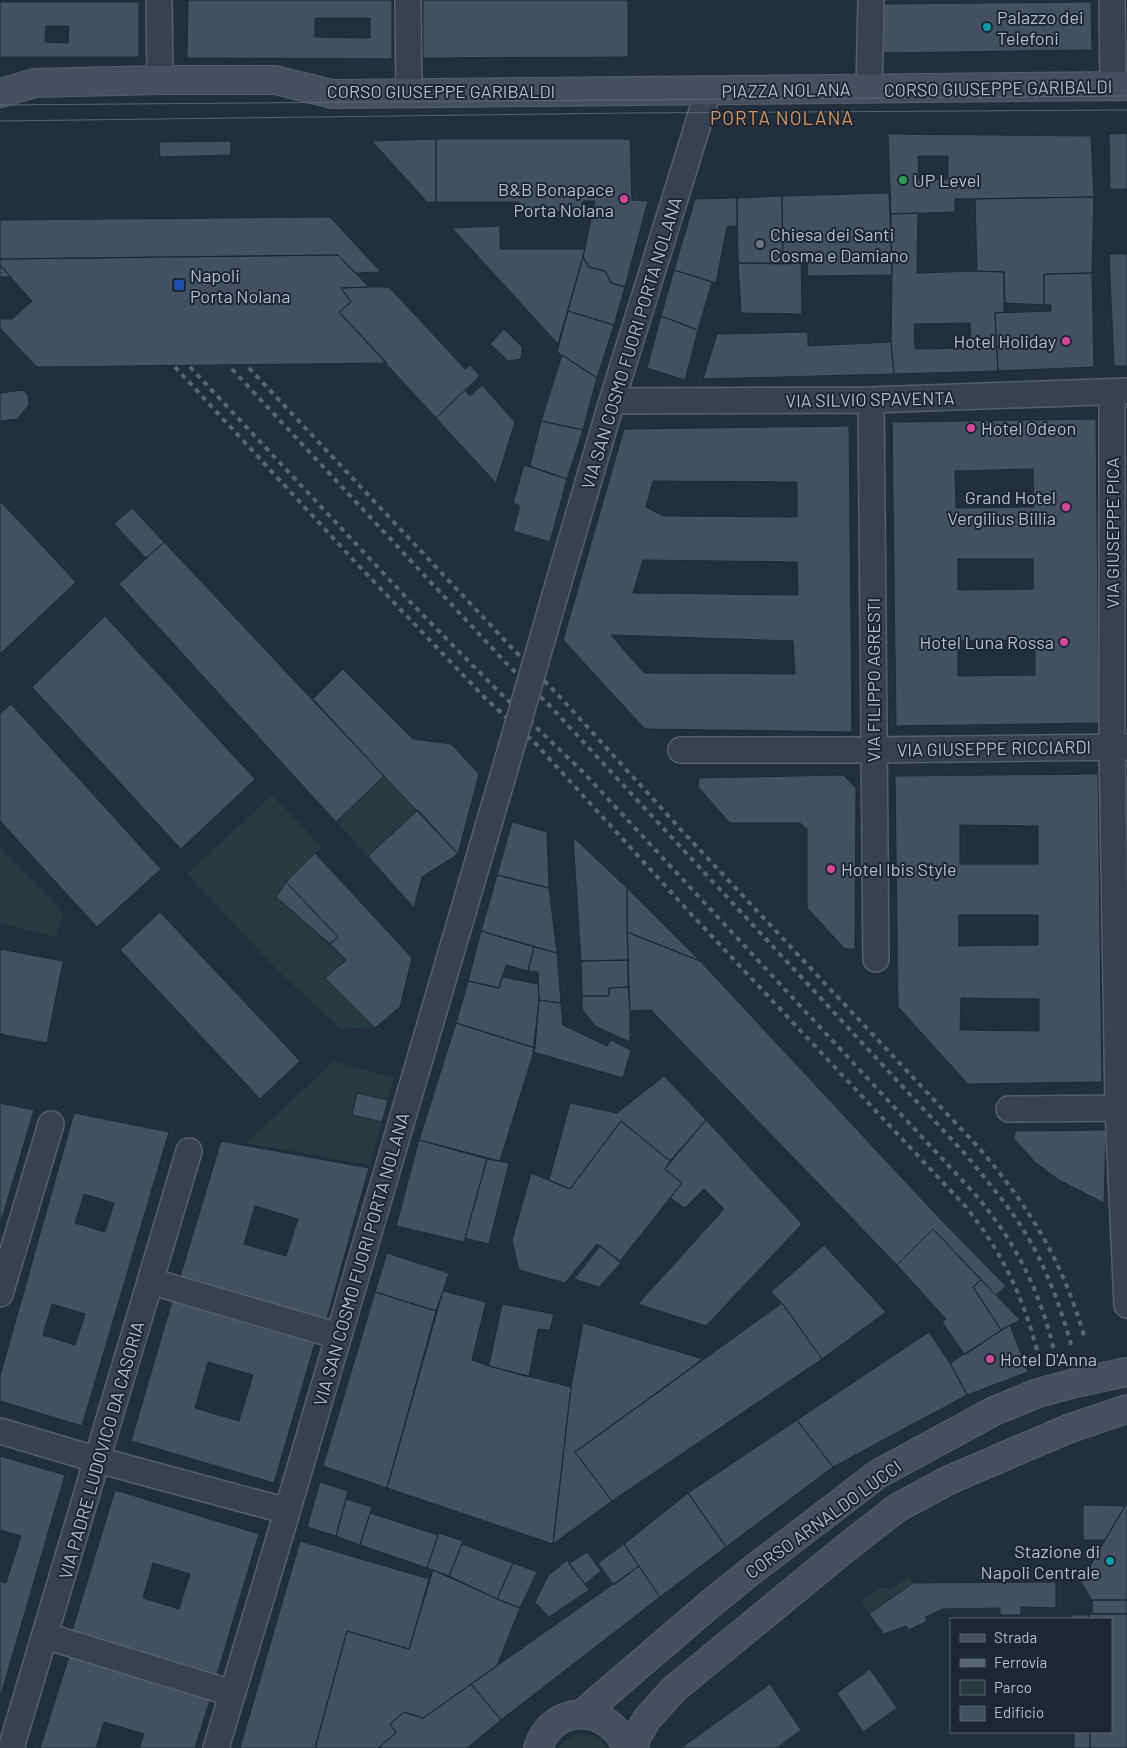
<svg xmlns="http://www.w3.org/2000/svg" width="1127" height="1748" font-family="Barlow,sans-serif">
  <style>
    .green { fill: #263c3f }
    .building { fill: #455162; stroke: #1f2835; fill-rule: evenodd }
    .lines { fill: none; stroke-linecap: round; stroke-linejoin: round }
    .street-casing { stroke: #565f6c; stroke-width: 28 }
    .secondary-casing { stroke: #565f6c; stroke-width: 30 }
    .street { stroke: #38414e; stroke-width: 25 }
    .secondary { stroke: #465061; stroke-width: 28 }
    .tram { stroke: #5a6575; stroke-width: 1 }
    .rail { stroke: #5a6575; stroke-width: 4; stroke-dasharray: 5 5; stroke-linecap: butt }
    .street-bridge-casing { stroke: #565f6c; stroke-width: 28; stroke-linecap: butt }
    .street-bridge { stroke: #38414e; stroke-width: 25 }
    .culture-dot { fill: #0f9aa8; stroke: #1d2633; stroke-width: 2 }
    .leisure-dot { fill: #2e9e5b; stroke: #1d2633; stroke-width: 2 }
    .hotel-dot { fill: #d1479c; stroke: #1d2633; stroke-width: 2 }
    .worship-dot { fill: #6b7280; stroke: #1d2633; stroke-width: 2 }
    .transit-dot { fill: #1a4fb4; stroke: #1d2633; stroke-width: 2 }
    .labels { text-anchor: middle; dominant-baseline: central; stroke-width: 4; stroke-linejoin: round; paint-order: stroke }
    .poi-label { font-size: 18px; fill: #b4bcc9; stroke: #1d2633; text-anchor: start }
    .street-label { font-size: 18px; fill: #b4bcc9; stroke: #1d2633 }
    .neighbourhood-label { font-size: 19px; letter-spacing: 1px; fill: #d59563; stroke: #1d2633 }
  </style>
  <rect width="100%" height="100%" fill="#242f3e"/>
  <path class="green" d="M384,776L418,810L368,856L336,822Z
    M272,795L322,847L286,882L276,897L346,960L325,979L375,1028L341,1029L277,970L187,874Z
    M0,847L64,913L55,937L0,923Z
    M334,1061L394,1078L388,1100L357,1093L352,1115L382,1122L370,1165L246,1143Z
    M910,1577L913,1583L869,1614L861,1601L880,1588L890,1589Z
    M581,1734C592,1735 601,1738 607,1748H558C564,1740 571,1736 581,1734Z"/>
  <path class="building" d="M188,0H392V59L187,58ZM315,18H370V38L315,37Z
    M423,0H628V57L423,58Z
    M0,2H139V57H0ZM46,26H69L68,43L45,42Z
    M1091,2L1092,50L883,53L882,4Z
    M1127,133V189H1110L1109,134Z
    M888,134L1091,136L1094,197L955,199V212L891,214ZM918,156H948V179L919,180Z
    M436,139H630L632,200L648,201L625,287L611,283L605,271L589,267L583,257L595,201H583L582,212L519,211V202H436Z
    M436,139V202H427L372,141Z
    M231,141V155L160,157L159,142Z
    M889,193L892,275L808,276L807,263L783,264L782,196Z
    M782,196L783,264L738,263L737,198Z
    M1094,197L1092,273L1044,274V305L1005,303L1004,272L977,271L975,199Z
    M737,198V226L727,227L716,283L674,270L695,199Z
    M918,213L917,273L977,271L1004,272V312L995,313L998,371L894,374L891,342L892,275L891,214ZM970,323L971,348L915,349L914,324Z
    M330,217L381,272L355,273L338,255L0,259V220Z
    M500,226V249H585L558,344L452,228Z
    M1109,254H1127V366H1114Z
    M338,255L369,287L341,288L351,302L339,312L387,363L37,367L0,328V319H12L32,301L0,265V259Z
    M583,257L589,267L605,271L611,283L625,287L614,325L568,311Z
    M738,263H801L802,314L741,313Z
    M0,265L11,277H0Z
    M674,270L712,282L698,330L661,316Z
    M1092,273L1094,367L998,371L995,313L1051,311V305H1044V274Z
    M369,287H389L465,369L470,365L480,376L436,418L339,312L351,302L341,288Z
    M568,311L614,325L597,378L557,352Z
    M661,316L698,330L685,380L647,368Z
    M504,329L522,347L521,359L508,361L490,344Z
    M808,332V346L891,342L894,374L703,379L717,334Z
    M562,355L597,378L583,430L541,421Z
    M482,385L515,422L496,483L436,418L465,390L470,396Z
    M23,390L28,395L29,405L17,419L0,421V393Z
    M1096,419L1099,723L896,726L892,422ZM1033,469L1034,507L956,508L955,471ZM958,559H1033V589L958,590ZM1035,640V675L958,676V641Z
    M541,421L583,430L567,479L530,466Z
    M849,426L852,732L645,729L563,640L624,429ZM653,481L797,482V517L663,516L646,507ZM643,560L797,562L798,595L633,593ZM611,635L793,641L795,674L644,673Z
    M524,465L567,479L550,542L513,531L520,506L513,503Z
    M0,501L76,582L0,654Z
    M132,508L164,542L146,558L114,524Z
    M164,542L384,776L336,822L119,584Z
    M105,616L255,779L181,849L32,687Z
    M343,669L413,739L451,744L479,774L458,854L384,776L313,699Z
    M11,704L161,869L97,927L0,821V714Z
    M1098,774L1102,1082L968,1084L898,1007L895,776ZM960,825L1038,826V864H960ZM959,915H1038V945L959,946ZM961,998L1039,999V1031L960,1030Z
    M843,775L856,788L855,949H845L807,908V829L800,823H730L698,787L699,778Z
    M418,810L458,854L422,877L414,908L368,856Z
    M512,822L547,832L549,888L497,875Z
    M573,837L627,888L628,960L581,961Z
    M315,853L412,958L400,1007L375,1028L325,978L346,960L330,944L338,937L286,882Z
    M497,875L549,888L557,953L481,931Z
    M286,882L338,937L330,944L276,897Z
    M627,888L700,961L627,932Z
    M160,912L300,1061L260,1099L120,950Z
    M481,931L534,947L528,971L506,965L499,988L468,981Z
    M627,932L700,961L943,1222L1006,1286L996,1295L933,1229L897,1265L651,1010L630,1011Z
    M534,947L557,953L561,1003L539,1000L538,972L528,971Z
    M0,949L63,961L47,1043L0,1034Z
    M628,960V987L609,988V996H582L581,961Z
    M502,977L538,984L539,1000L535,1048L456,1023L468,981L499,988Z
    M628,987L630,1011V1042L595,1026L582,1009V996H609V988Z
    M539,1000L561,1003L563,1025L607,1046L611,1040L631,1050L623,1078L533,1052Z
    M456,1023L535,1048L500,1161L419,1140Z
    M664,1076L706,1120L670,1161L621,1121L570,1189L549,1180L570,1103L617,1113Z
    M357,1093L388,1100L382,1122L352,1115Z
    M0,1103L34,1110L0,1225Z
    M74,1113L169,1132L82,1426L0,1401V1376ZM84,1194L114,1203L105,1232L75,1223ZM52,1304L85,1314L75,1345L43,1335Z
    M706,1120L802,1224L706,1326L638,1304L724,1209L704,1189L685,1208L670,1198L682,1183L665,1169Z
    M621,1121L670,1161L665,1169L682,1183L620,1261L597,1244L565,1283L519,1270L512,1240L531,1173L570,1189Z
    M1106,1130L1104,1203L1059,1180L1036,1163L1014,1139L1015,1131Z
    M419,1140L487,1159L464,1242L396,1226Z
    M221,1141L369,1168L326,1322L179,1280ZM255,1206L298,1219L286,1256L244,1244Z
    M487,1159L509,1163L489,1244L465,1238Z
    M933,1229L981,1280L973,1287L1001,1330L965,1355L942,1322L946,1319L897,1265Z
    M824,1245L886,1312L822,1359L782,1303L771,1292Z
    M600,1246L621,1263L599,1287L574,1279Z
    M387,1253L449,1273L436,1311L375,1292Z
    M981,1280L996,1295L1020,1320L1001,1330L973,1287Z
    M443,1291L486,1302L472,1360L489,1366L571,1387L553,1544L387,1488Z
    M375,1292L436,1311L387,1488L323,1466Z
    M172,1301L315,1343L274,1483L131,1441ZM208,1362L253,1375L239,1421L195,1408Z
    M782,1303L822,1359L612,1501L575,1452Z
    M502,1304L554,1314L550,1330L538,1329L529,1377L489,1366Z
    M583,1323L703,1359L575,1452L612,1501L553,1544L571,1387Z
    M1010,1325L1028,1372L967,1395L950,1363Z
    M929,1332L950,1363L967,1395L833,1467L797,1420Z
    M797,1420L833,1467L726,1547L688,1493Z
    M0,1456L65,1475L0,1698V1581L6,1583L21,1536L0,1530Z
    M320,1482L348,1491L336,1536L307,1527Z
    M115,1490L259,1534L217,1675L72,1631ZM153,1563L190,1574L179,1609L143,1598Z
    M688,1493L726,1547L660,1597L624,1544Z
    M346,1499L372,1507L360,1545L336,1536Z
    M1127,1502V1600H1092L1081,1582Z
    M1083,1505L1125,1506L1105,1540H1083Z
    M370,1513L438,1535L427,1568L360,1545Z
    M439,1533L463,1541L449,1576L427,1568Z
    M300,1541L429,1579L409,1649L347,1631L315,1748H240Z
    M462,1544L513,1563L497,1599L449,1576Z
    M624,1544L639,1566L614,1585L598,1563Z
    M587,1552L601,1571L585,1584L569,1564Z
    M567,1560L589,1590L549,1617L535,1602L548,1576Z
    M513,1563L537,1572L520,1608L497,1599Z
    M639,1566L660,1597L501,1720L471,1684Z
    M433,1570L497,1599L520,1608L497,1666L423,1718L404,1712L390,1724L396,1733L378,1748H315L347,1631L409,1649Z
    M1056,1582V1608L1021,1607V1615H1000V1608L943,1609L925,1617L927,1621L909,1630L906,1626L884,1634L869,1614L913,1583Z
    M1092,1600H1127V1614H1092Z
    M1089,1614H1127V1748H1090V1732H1111V1619H1089Z
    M1072,1615H1089V1619H1072Z
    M70,1653L211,1697L195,1748H139L144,1734L104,1722L96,1748H40Z
    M870,1669L897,1708L863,1732L837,1693Z
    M471,1684L501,1720L467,1748H378L396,1733L390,1724L404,1712L423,1718Z
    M770,1684L801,1730L777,1748H681Z
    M1074,1732H1090V1748H1074Z"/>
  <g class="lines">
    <g class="street-casing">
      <path id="street" d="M159,0L160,80
        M408,0L409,93
        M1112,0L1113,86
        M869,89L871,0
        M1112,392V747L1118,1108L1127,1305
        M871,400L876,959
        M612,401L871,400L1127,391
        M555,595L612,401L704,105V91
        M681,750H873L1127,747
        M1009,1109L1127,1108
        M150,1281L338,1336
        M0,1294L51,1124
        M0,1431L98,1460L287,1511
        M46,1636L231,1693
        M11,1748L189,1151
        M216,1748L282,1529L505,769"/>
    </g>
    <g class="secondary-casing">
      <path id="secondary" d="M0,93L35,83L160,80H275L332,94L1127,86
        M582,1714L709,1605L751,1571L878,1474L994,1411L1038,1393L1075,1383L1127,1372
        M538,1748C553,1702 610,1705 627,1748
        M633,1748L637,1736L647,1719L674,1689L842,1551L897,1508L949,1480L1068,1429L1127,1409"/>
    </g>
    <use href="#street" class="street"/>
    <use href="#secondary" class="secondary"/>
    <path class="tram" d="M0,105L1127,96
      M0,121L629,113L1127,110"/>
    <path class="rail" d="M175,367L359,566L485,698L536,744L691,914L966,1207C1003,1254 1023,1296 1038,1354
      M190,367L417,609L495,688L583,772L974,1193C1015,1241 1040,1290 1054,1351
      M249,368L512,648L561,698L684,833L980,1149C1032,1211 1062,1260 1085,1339
      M232,369L507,664L550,706L967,1156C982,1175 998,1193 1012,1213C1041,1253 1059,1300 1072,1348"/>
    <g class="street-bridge-casing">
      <path id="street-bridge" d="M505,769L555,595"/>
    </g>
    <use href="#street-bridge" class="street-bridge"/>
  </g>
  <g class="culture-dot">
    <circle cx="987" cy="27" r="5"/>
    <circle cx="1110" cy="1561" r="5"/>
  </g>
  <circle class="leisure-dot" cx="903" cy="180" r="5"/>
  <g class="hotel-dot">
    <circle cx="624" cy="199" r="5"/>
    <circle cx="1066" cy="341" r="5"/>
    <circle cx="971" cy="428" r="5"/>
    <circle cx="1066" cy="507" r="5"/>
    <circle cx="1064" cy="642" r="5"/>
    <circle cx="831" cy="869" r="5"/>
    <circle cx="990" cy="1359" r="5"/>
  </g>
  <circle class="worship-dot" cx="760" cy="244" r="5"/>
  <rect class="transit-dot" x="173" y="279" width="12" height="12" rx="2.5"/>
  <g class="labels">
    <g class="poi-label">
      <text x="997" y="17">Palazzo dei<tspan x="997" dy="21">Telefoni</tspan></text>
      <text x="913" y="180">UP Level</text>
      <text x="614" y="189" text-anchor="end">B&amp;B Bonapace<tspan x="614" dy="21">Porta Nolana</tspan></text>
      <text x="770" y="234">Chiesa dei Santi<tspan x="770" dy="21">Cosma e Damiano</tspan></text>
      <text x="190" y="275">Napoli<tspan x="190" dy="21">Porta Nolana</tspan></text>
      <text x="1056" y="341" text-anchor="end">Hotel Holiday</text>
      <text x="981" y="428">Hotel Odeon</text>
      <text x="1056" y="497" text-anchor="end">Grand Hotel<tspan x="1056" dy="21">Vergilius Billia</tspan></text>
      <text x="1054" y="642" text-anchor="end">Hotel Luna Rossa</text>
      <text x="841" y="869">Hotel Ibis Style</text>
      <text x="1000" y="1359">Hotel D'Anna</text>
      <text x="1100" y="1551" text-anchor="end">Stazione di<tspan x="1100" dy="21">Napoli Centrale</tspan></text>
    </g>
    <g class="street-label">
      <text transform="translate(998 88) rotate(-1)">CORSO GIUSEPPE GARIBALDI</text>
      <text transform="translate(786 90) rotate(-1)">PIAZZA NOLANA</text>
      <text x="441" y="91">CORSO GIUSEPPE GARIBALDI</text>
      <text transform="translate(631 343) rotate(-73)">VIA SAN COSMO FUORI PORTA NOLANA</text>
      <text transform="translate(870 399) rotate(-1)">VIA SILVIO SPAVENTA</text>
      <text transform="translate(1112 533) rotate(-90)">VIA GIUSEPPE PICA</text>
      <text transform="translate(873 680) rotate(-90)">VIA FILIPPO AGRESTI</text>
      <text transform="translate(994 748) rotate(-1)">VIA GIUSEPPE RICCIARDI</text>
      <text transform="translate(361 1259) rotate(-74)">VIA SAN COSMO FUORI PORTA NOLANA</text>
      <text transform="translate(101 1450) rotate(-74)">VIA PADRE LUDOVICO DA CASORIA</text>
      <text transform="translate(823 1519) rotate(-36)">CORSO ARNALDO LUCCI</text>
    </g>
    <g class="neighbourhood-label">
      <text x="782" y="117">PORTA NOLANA</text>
    </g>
  </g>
  <rect x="950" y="1618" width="162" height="115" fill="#1d2633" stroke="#59626f"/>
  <rect x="960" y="1634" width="25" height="8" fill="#465061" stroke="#59626f"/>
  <text x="994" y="1643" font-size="15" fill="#b4bcc9">Strada</text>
  <rect x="960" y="1659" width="25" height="8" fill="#5a6575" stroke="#59626f"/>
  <text x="994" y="1668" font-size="15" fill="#b4bcc9">Ferrovia</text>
  <rect x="960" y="1680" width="25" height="15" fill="#263c3f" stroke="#59626f"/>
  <text x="994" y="1693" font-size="15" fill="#b4bcc9">Parco</text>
  <rect x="960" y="1706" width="25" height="15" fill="#455162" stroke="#59626f"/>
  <text x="994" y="1718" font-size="15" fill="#b4bcc9">Edificio</text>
</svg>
